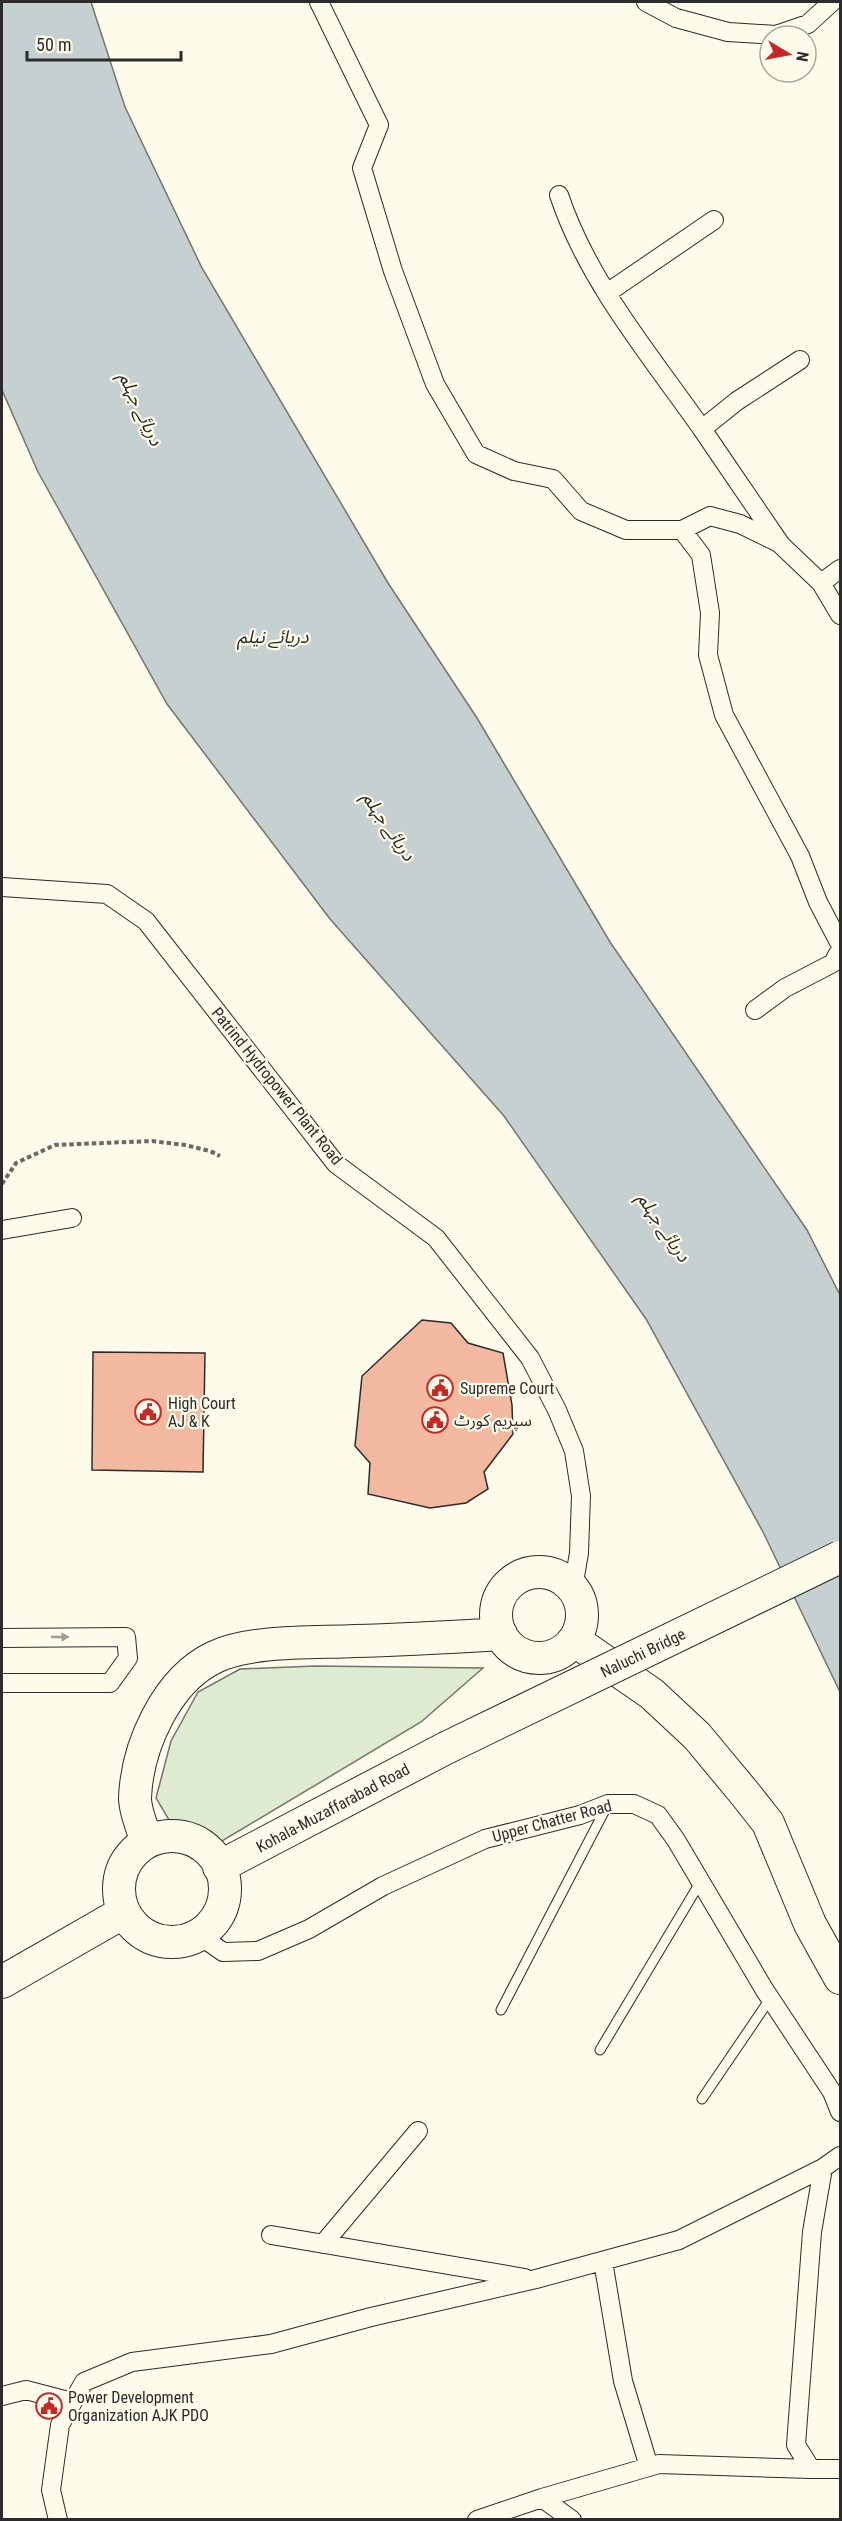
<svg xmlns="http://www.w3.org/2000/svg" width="842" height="2521" font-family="'Roboto Condensed','Noto Sans Arabic',sans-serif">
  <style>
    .green { fill: #deebd1; stroke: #74746e; stroke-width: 1.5 }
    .water { fill: #c7d0d0; stroke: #74746e; stroke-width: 1.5 }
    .building { fill: #f2b8a0; stroke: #2b2b2b; stroke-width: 1.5 }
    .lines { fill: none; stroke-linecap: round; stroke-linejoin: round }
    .service-casing { stroke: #2b2b2b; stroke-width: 11 }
    .minor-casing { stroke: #2b2b2b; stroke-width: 20 }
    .trunk-casing { stroke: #2b2b2b; stroke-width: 34 }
    .path { stroke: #6a6964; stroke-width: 4; stroke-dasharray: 4.5 3; stroke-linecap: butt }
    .service { stroke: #fdfbea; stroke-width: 9 }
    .minor { stroke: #fdfbea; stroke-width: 18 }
    .trunk { stroke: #fdfbea; stroke-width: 32 }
    .trunk-bridge-casing { stroke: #2b2b2b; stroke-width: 34; stroke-linecap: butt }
    .trunk-bridge { stroke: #fdfbea; stroke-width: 32 }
    .oneway { fill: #9e9d94 }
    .labels { text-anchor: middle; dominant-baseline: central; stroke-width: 4.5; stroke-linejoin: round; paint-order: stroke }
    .street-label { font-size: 16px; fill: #2b2b2b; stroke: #fdfbea }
    .poi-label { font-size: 16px; fill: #2b2b2b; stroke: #fdfbea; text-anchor: start }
    .water-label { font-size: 18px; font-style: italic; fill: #2b2b2b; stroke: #fdfbea }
  </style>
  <rect width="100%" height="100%" fill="#fdfbea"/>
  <path class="green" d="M315,1666L483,1668L421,1722L192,1859L156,1798L171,1741L198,1692L240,1669Z"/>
  <path class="water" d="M2,2H91L125,107L202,268L388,583L477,718L610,942L807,1230L840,1295V1692L763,1532L646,1319L504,1116L330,919L167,704L38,472L2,390Z"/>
  <path class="building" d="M422,1320L451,1323L468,1343L503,1353L512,1405L513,1434L484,1472L488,1489L466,1503L430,1508L368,1494L370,1463L355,1446L362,1376Z
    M93,1352L205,1353L203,1472L92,1470Z"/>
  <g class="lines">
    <g class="service-casing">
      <path id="service" d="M501,2010L607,1806
        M600,2050L701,1881
        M702,2099L770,1999"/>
    </g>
    <g class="minor-casing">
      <path id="minor" d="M319,2L379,125L362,168L393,271L435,384L476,454L514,471L553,479L581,511L626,530H682L710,516L740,524L779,543L821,583
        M646,2L676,18L728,32L776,35L808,24L832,2
        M559,195C588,282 650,355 702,429
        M607,293L714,220
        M682,530L701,555L710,613L708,655L724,715L800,856L818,902L840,944
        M779,542L702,429L737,401L800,360
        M840,569L821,583L840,615
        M2,887L107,894L146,921L336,1164L436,1238L530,1358L557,1410L574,1451L581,1496L579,1553L573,1588
        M755,1010L785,988L833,963L840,950
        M2,1230L72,1218
        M2,1638L126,1637L128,1658L110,1683H2
        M199,1935L223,1952L258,1951L309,1929L383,1886L485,1839L580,1815L608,1804H634L658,1815L676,1840L764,1989L832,2092L840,2112
        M823,2168L812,2232L796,2445L811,2469H840
        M271,2235L525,2278
        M323,2244L418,2131
        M603,2261L623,2381L649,2467
        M2,2396L26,2390L72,2402
        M542,2498L659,2464L811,2469
        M58,2520L51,2490L60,2425L84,2382L132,2362L271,2344L371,2317L536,2279L679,2240L823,2168L840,2156
        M477,2520L542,2498L572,2520"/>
    </g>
    <g class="trunk-casing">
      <path id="trunk" d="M496 1615a43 43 0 1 1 86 0a43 43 0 1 1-86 0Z
        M574,1640L652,1694L697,1736L746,1795L768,1823L810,1924L840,1978
        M119 1889a53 53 0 1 1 106 0a53 53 0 1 1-106 0Z
        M147,1842C143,1829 135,1812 135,1798C137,1747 166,1680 215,1657C250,1640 315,1643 355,1641C403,1640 452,1637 501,1634
        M219,1867L446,1748
        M2,1982L124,1912"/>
    </g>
    <path class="path" d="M2,1184L16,1163L55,1145L152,1141L185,1145L210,1151L220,1156"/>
    <use href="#service" class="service"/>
    <use href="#minor" class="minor"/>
    <use href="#trunk" class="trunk"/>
    <g class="trunk-bridge-casing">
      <path id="trunk-bridge" d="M446,1748L840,1557"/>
    </g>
    <use href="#trunk-bridge" class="trunk-bridge"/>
  </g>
  <defs><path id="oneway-solid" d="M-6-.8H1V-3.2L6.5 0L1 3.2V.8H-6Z" transform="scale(1.5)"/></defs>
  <use class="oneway" href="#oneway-solid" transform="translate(60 1637)"/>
  <defs>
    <g id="civic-ring" transform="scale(1.35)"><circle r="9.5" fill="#fdfbea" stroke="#c62828" stroke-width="1.5"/><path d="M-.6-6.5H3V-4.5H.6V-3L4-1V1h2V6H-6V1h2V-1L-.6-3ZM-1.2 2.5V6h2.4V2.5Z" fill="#c62828"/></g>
  </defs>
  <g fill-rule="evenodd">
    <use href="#civic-ring" x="440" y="1388"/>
    <use href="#civic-ring" x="148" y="1412"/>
    <use href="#civic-ring" x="435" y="1420"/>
    <use href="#civic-ring" x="49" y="2406"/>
  </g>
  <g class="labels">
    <g class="street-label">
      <text transform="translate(277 1086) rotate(51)">Patrind Hydropower Plant Road</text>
      <text transform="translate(643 1653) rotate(-26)">Naluchi Bridge</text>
      <text transform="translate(333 1808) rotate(-28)">Kohala-Muzaffarabad Road</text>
      <text transform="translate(552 1821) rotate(-15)">Upper Chatter Road</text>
    </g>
    <g class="poi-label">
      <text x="460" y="1388">Supreme Court</text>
      <text x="168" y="1403">High Court<tspan x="168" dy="18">AJ &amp; K</tspan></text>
      <text x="454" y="1420">سپریم کورٹ</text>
      <text x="68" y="2397">Power Development<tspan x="68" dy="18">Organization AJK PDO</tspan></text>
    </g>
    <g class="water-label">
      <text transform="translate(141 409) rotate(65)">دریائے جہلم</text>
      <text x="273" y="636">دریائے نیلم</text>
      <text transform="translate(389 826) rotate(56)">دریائے جہلم</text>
      <text transform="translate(664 1227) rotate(56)">دریائے جہلم</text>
    </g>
  </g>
  <rect width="842" height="2521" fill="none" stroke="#2b2b2b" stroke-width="6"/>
  <g transform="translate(788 54) rotate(100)"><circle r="28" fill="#fdfbea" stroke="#a9a89e" stroke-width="1.5"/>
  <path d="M0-4.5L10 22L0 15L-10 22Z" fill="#c62828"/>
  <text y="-9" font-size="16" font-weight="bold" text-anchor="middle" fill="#2b2b2b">N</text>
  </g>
  <path d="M27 51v9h154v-9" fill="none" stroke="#2b2b2b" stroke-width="3"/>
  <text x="36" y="51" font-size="18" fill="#2b2b2b" stroke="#fdfbea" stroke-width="4.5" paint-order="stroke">50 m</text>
</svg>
